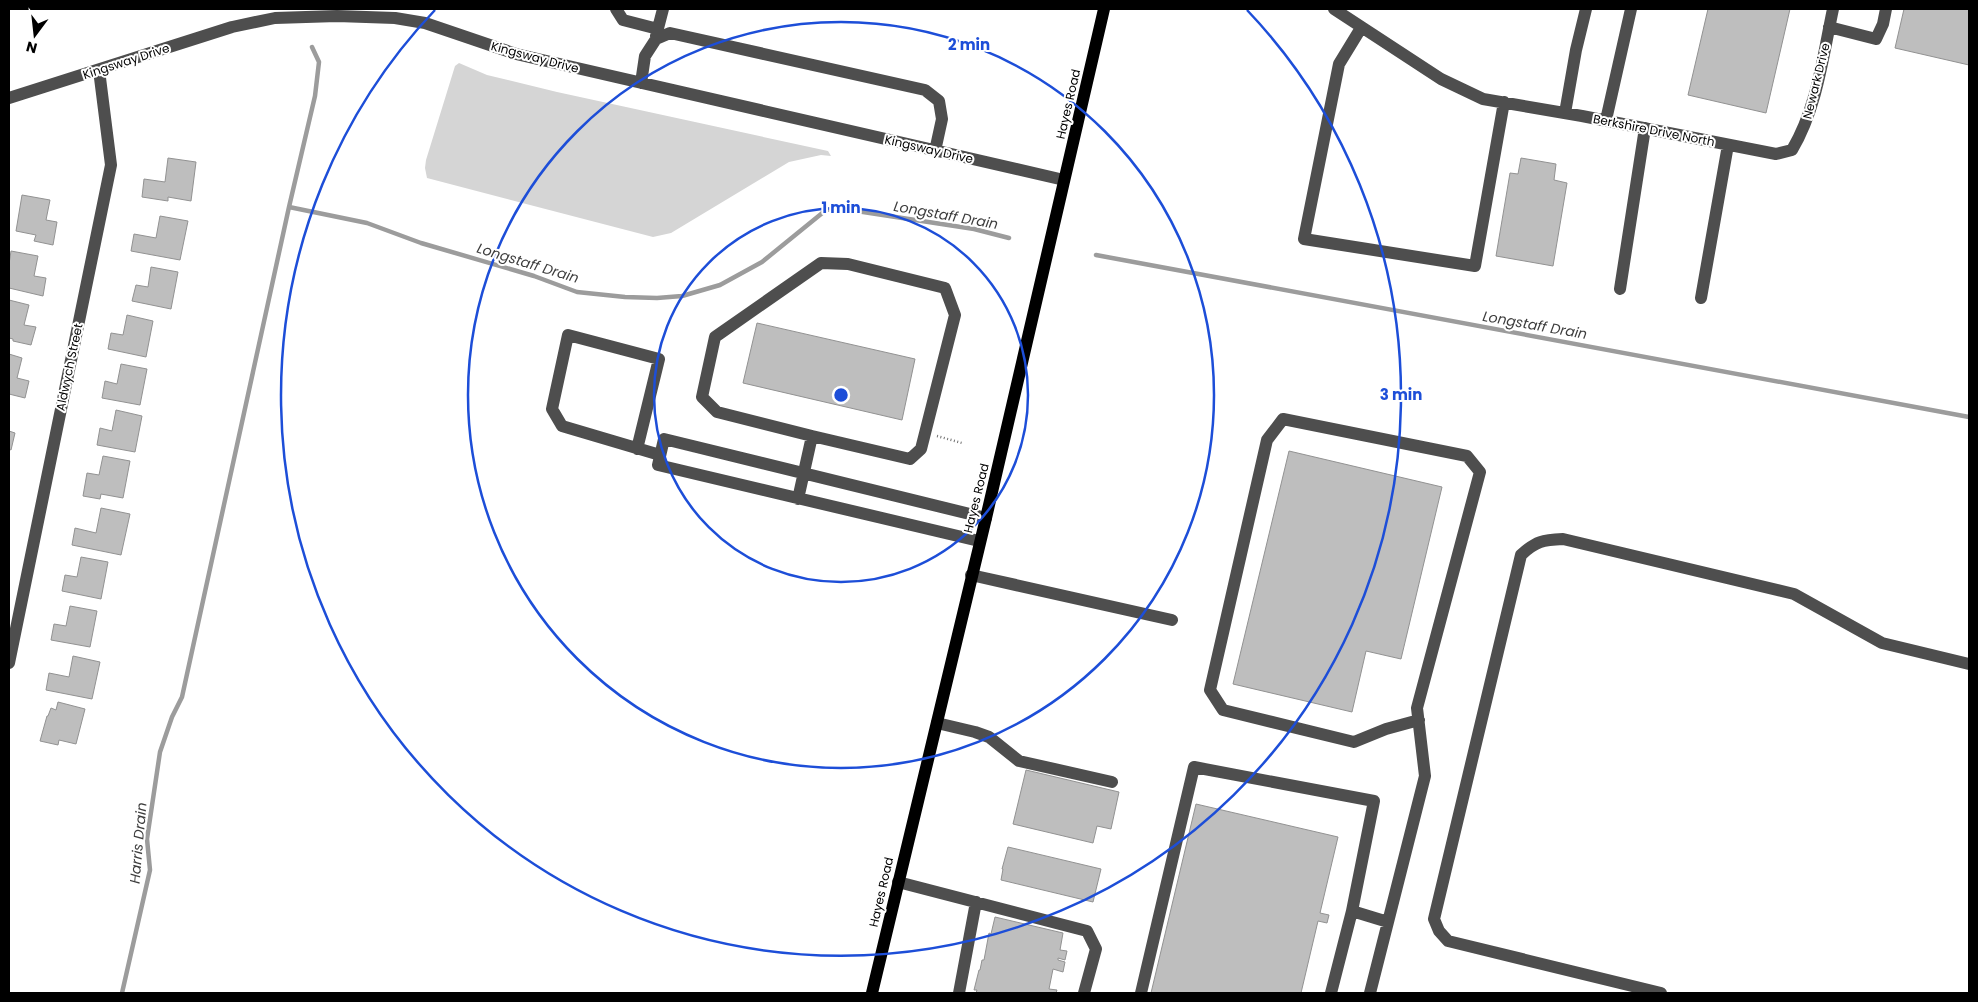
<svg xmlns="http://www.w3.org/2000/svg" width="1978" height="1002" font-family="Poppins,sans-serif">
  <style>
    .green { fill: #d5d5d5 }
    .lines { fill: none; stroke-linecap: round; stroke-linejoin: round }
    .stream { stroke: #9c9c9c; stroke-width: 4.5 }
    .building { fill: #bebebe; stroke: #929292 }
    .path { stroke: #707070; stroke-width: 2.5; stroke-dasharray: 1 2.5; stroke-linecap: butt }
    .minor { stroke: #4e4e4e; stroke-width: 12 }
    .major { stroke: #000; stroke-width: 12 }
    .ring { fill: none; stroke: #1d4ed8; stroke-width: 2.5 }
    .labels { text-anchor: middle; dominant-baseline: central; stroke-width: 4; stroke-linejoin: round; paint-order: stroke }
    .street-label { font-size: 12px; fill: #000; stroke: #fff }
    .water-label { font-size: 14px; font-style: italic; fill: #3d3d3d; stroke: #fff }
    .centre { fill: #1d4ed8; stroke: #fff; stroke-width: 2.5 }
    .ring-label { font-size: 15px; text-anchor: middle; font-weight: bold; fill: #1d4ed8; stroke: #fff; stroke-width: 4; stroke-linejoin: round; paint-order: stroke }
  </style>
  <rect width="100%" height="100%" fill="#fff"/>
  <path class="green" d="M459,63L487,75L557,92L828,151L831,156L821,155L789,162L671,233L653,237L427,178L425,168L426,160L455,66Z"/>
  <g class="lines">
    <path class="stream" d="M289,207L367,223L421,243L534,276L577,292L625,297L657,298L682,296L720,285L762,262L826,210L837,208L974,229L1009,238
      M1096,255L1969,417
      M122,993L150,870L147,839L160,752L172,717L182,697L289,207L315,96L319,62L312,47"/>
  </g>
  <path class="building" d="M1708,9H1790L1766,113L1688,95Z
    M1904,9H1969V65L1895,48Z
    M168,158L196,162L191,201L168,197V201L142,197L144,179L165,182Z
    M1521,158L1556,164L1554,180L1567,183L1553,266L1496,256L1510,173L1518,174Z
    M22,195L50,200L46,220L57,222L53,245L34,241L36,235L16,231Z
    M160,216L188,221L180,260L131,251L134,234L156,238Z
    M11,251L38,256L34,276L46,278L43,296L9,288V264Z
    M151,267L178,272L171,309L132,301L136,285L148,287Z
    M9,300L29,305L24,325L36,327L31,345L13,341V339L9,338Z
    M127,315L153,321L146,357L108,349L111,333L123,335Z
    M757,323L915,359L902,420L743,383Z
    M9,354L22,358L17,378L29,381L25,398L9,394Z
    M121,364L147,369L140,405L102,398L105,381L117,384Z
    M116,410L142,416L135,452L97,445L100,428L112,431Z
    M9,431L15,433L11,450L9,449Z
    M1289,451L1442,487L1401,659L1366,651L1352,712L1233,684Z
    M103,456L130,461L123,498L101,494L100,499L83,496L87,473L99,475Z
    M101,508L130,514L121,555L72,545L75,528L96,533Z
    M81,557L108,562L101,599L62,591L65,575L77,577Z
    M70,606L97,611L90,647L51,640L54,624L66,626Z
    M73,656L100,662L92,699L46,690L49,673L69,677Z
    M58,702L85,709L76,744L59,740L58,745L40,741L47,716H48L51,708L56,710Z
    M1026,770L1119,792L1111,829L1097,826L1093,843L1013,824Z
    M1196,804L1338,837L1320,913L1329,915L1327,923L1318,921L1301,993H1151Z
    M1008,847L1101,869L1093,902L1001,880L1003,869H1002Z
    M995,917L1063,933L1060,950L1067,951L1065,960L1058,958V960L1065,962L1063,972L1053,969L1049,989L1057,990L1056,993H976L977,990H974L979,970H980L982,960H984L989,933L991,934Z"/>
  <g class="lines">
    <path class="path" d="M937,436L962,443"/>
    <path class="minor" d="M616,9L623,20L658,29
      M1334,9L1441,79L1483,99L1582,116L1776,154L1792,150C1817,108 1823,56 1833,9
      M1829,27L1876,39L1883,24L1886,9
      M1361,28L1339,64L1304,239L1475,266L1504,102
      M656,36L663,9
      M641,83L645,56L656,39L670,33L925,90L939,101L942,119L935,151
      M9,98L232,27L275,18L337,16L395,18L425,23L516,54L1064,180
      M1565,113L1576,50L1586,9
      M1606,120L1631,9
      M1620,289L1645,128
      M1701,298L1728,145
      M637,449L659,359L568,335L552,409L562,426L660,455
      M798,499L812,436L717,412L702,397L715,337L821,263L848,264L945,288L955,315L921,449L910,459L812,436
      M979,541L658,465L664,439L986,518
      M971,575L1172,620
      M9,663L111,165L99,70
      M937,723L975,732L989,737L1019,761L1112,782
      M898,882L1087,931L1096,949L1084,993
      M959,993L976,902
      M1141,993L1194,767L1374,801L1352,911L1388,922
      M1331,993L1352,911
      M1370,993L1425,776L1417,708L1480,472L1467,456L1283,419L1267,440L1210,690L1223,710L1354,742L1386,729L1419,720
      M1661,993L1448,941L1439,931L1434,919L1521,555C1536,541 1543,540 1563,539L1794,594L1882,643L1969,664"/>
    <path class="major" d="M872,993L986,518L1104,9"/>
  </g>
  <g class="ring">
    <circle cx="841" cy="395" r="187"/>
    <circle cx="841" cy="395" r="373"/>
    <path d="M1247 10A560 560 0 1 1 435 10"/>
  </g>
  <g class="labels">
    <g class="street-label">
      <text transform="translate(535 57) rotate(15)">Kingsway Drive</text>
      <text transform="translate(126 61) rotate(-18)">Kingsway Drive</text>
      <text transform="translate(1816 81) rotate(-76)">Newark Drive</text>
      <text transform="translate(1068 104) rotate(-77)">Hayes Road</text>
      <text transform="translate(1654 130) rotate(11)">Berkshire Drive North</text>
      <text transform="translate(929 149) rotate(13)">Kingsway Drive</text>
      <text transform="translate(69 367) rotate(-78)">Aldwych Street</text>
      <text transform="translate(976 498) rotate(-76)">Hayes Road</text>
      <text transform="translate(881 892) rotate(-77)">Hayes Road</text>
    </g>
    <g class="water-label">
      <text transform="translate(946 215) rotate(10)">Longstaff Drain</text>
      <text transform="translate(528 263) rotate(17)">Longstaff Drain</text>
      <text transform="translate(1535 325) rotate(10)">Longstaff Drain</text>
      <text transform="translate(138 843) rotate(-85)">Harris Drain</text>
    </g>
  </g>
  <circle cx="841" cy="395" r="8" class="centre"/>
  <g class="ring-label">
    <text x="969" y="50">2 min</text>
    <text x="841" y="213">1 min</text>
    <text x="1401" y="400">3 min</text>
  </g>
  <rect width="1978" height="1002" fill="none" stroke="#000000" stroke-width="20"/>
  <g transform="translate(35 35) rotate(195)" stroke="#ffffff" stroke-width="4" paint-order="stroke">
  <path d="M0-4L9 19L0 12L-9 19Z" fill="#000000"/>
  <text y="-8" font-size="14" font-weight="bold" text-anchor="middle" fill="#000000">N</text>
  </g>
</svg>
